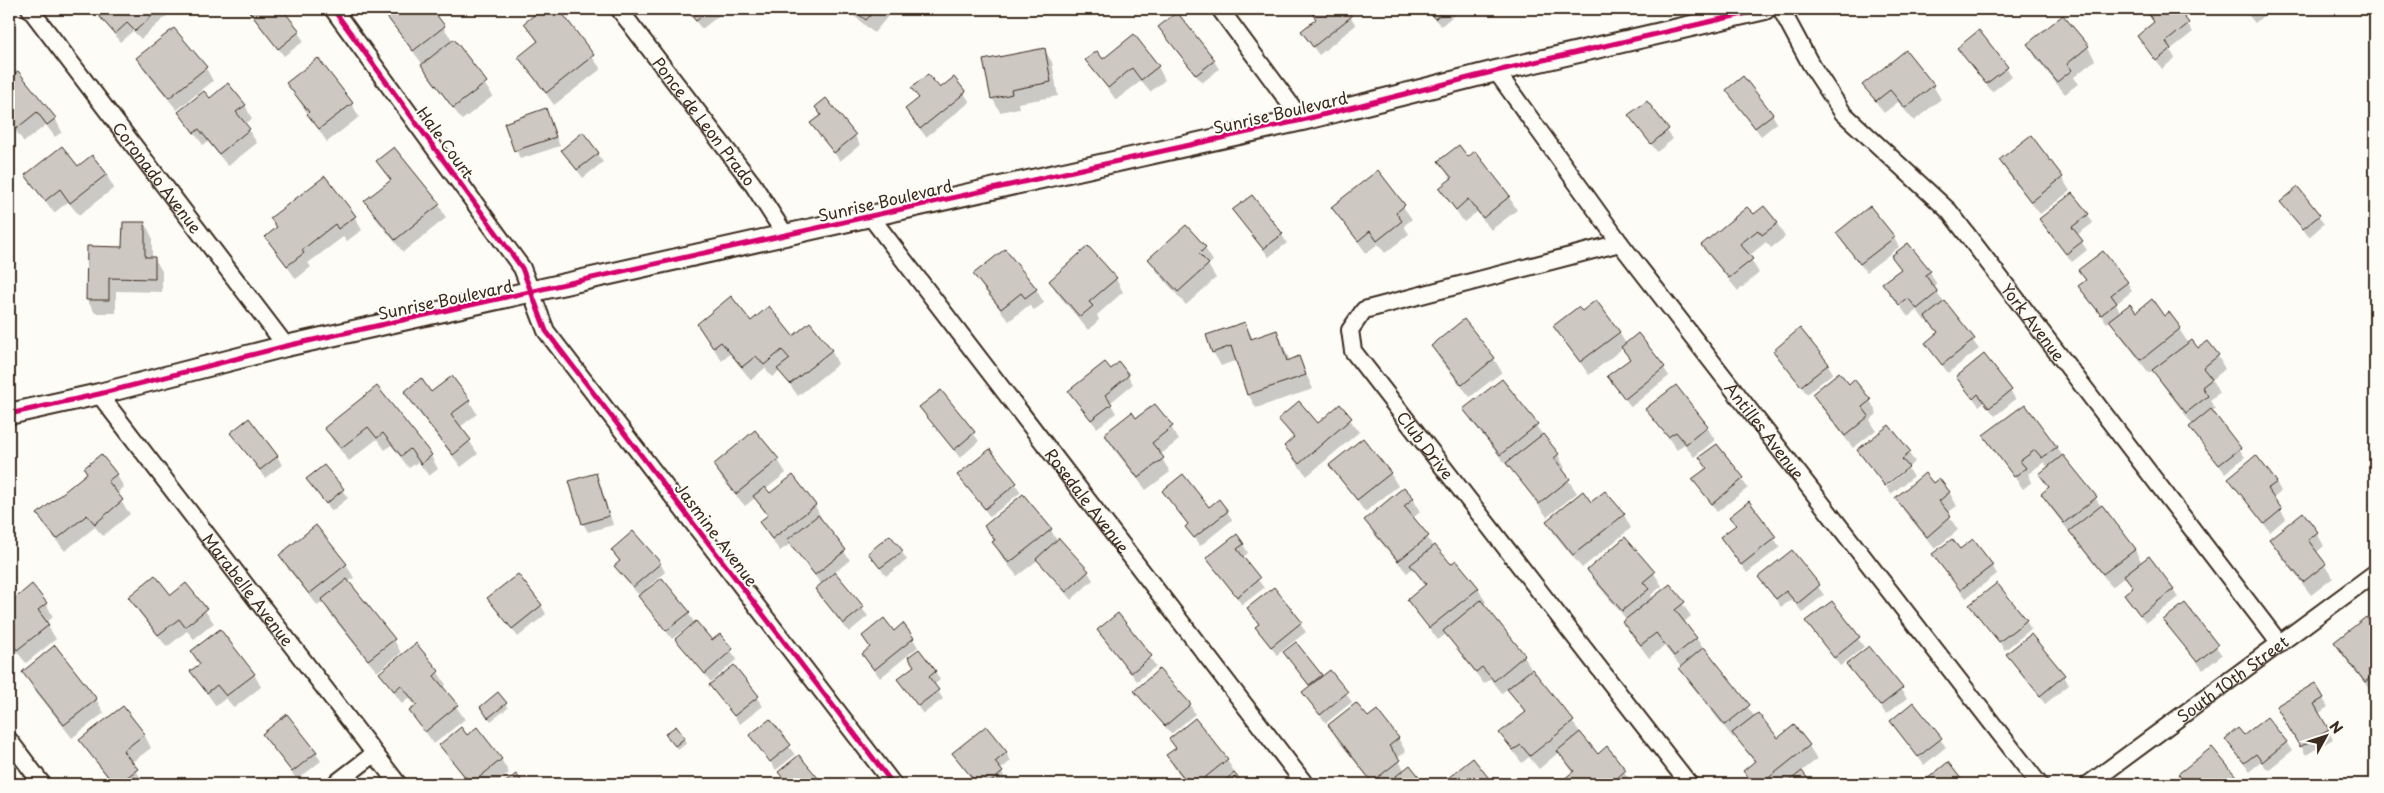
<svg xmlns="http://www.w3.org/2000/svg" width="2384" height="793" font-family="'Playpen Sans',sans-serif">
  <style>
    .shadow { fill: #0003 }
    .building { fill: #cdc8c2; stroke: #3b2a1e }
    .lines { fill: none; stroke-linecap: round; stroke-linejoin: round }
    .minor-casing { stroke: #3b2a1e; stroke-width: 20 }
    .tertiary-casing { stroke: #3b2a1e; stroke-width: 24 }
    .minor { stroke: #fdfcf7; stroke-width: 16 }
    .tertiary { stroke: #fdfcf7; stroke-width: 20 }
    .cycleway-casing { stroke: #fdfcf7; stroke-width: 8 }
    .cycleway { stroke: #d6006c; stroke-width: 5 }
    .labels { text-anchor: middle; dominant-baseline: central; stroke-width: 4; stroke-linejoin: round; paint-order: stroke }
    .street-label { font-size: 16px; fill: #3b2a1e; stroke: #fdfcf7 }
  </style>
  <rect width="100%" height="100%" fill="#fdfcf7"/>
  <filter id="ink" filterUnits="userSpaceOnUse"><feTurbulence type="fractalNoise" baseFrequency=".02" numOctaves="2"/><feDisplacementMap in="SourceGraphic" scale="10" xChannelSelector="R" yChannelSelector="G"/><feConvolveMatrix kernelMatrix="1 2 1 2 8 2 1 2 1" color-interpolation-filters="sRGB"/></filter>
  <g filter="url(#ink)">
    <path class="shadow" d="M108,9H166L169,14L141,39L133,31L120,42L100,16Z
      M247,9H281L304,41L284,56Z
      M382,9H430L493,96L462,120L430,78L423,65Z
      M544,9H557L601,69L554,105L520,57L538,43L526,23Z
      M685,9H727L702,29Z
      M846,9H894L874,33Z
      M1308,9H1345L1356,25L1319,55L1302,32L1317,20Z
      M1425,9H1456L1458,12L1441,26Z
      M2156,9H2177L2193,32L2170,50L2175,58L2162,69L2138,36L2155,23L2149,14Z
      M2243,9H2271L2255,23Z
      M1159,28L1214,61L1219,69L1202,83Z
      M2028,44L2088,47L2095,60L2074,77L2078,84L2065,94L2036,58Z
      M1959,48L2006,67L2012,76L1992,92Z
      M1044,49L1052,62L1058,96L1018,103L1019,108L1000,112L992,98Z
      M1905,52L1933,86L1941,99L1914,121L1898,102L1884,113L1864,85Z
      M138,59L206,68L213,81L177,110L146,72Z
      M1087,60L1158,67L1165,80L1150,92L1141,81L1116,100Z
      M18,72L55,118L62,132L55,137L46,125L24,142L9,122V80Z
      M954,79L970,102L926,137L906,110L920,99L913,88L940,90Z
      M287,83L352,104L359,117L327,142Z
      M1727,90L1772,114L1777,123L1761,136Z
      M210,99L245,105L252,119L245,124L257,143L228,166L208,142L203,145L179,112Z
      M1646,102L1673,139L1657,152L1630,115Z
      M545,110L560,146L520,159L506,124Z
      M812,123L855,136L860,145L840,161Z
      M583,134L603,162L583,178L562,150Z
      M394,148L439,205L446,218L403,252L373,215L366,202L391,182L378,161Z
      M1475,153L1509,197L1517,210L1491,230L1477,212L1464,222L1440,189L1451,180L1440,162L1468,158Z
      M2000,160L2062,178L2070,191L2040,214L2008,174Z
      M77,168L106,174L114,188L79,215L68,202L54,213L27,176Z
      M1378,172L1412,219L1404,226L1409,234L1385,253L1378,244L1366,253L1333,207Z
      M2298,189L2324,224L2309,237L2282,202Z
      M1234,211L1282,235L1287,243L1269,257Z
      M2088,215L2093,223L2077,235L2087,250L2072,262L2040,220Z
      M354,216L362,230L347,241L343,237L308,263L311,267L296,279L266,237L277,229L271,219Z
      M1753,216L1777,223L1785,237L1771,248L1766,242L1749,256L1759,273L1738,291L1711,258L1703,245Z
      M145,223L152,237V258H154L162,271V292L116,291V313H95L87,300L123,248Z
      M1186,227L1205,248L1213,261L1208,265L1216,278L1186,305L1158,273L1150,260Z
      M1837,233L1894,238L1899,247L1866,272Z
      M1088,247L1116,279L1123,292L1097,315L1099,320L1088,330L1058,294L1050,281Z
      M1893,256L1930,272L1937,285L1933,288L1979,349L1948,373L1926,343L1938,334L1928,319L1925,321L1917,310L1908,317L1884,284L1901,270Z
      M2080,271L2127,282L2132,291L2116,304L2121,313L2164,317L2169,314L2189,344L2198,350L2218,356L2225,369L2212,380L2219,393L2210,400L2215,409L2212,412L2245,457L2225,473L2196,436L2191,427L2193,425L2162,384L2153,370L2149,373L2119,334L2111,320L2107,323L2085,295L2080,286L2086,281Z
      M975,274L1036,289L1044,303L1034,310L1029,305L1009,321L983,288Z
      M1582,313L1619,332L1626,344L1664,368L1669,376L1631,407L1609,377L1631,360L1623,348L1589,375L1554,326Z
      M1464,321L1494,359L1502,372L1470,397L1440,360L1432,347Z
      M751,323L831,350L838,364L798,396L780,371L772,377L765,368L751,380L730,354L722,361L706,337Z
      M1245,324L1253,339L1277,331L1290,361L1299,358L1313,389L1256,408L1248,394L1237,360L1221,366L1213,352Z
      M1774,351L1828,365L1833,373L1807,394Z
      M1984,356L2016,399L1995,416L1984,402L1979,406L1957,377Z
      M1111,371L1128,376L1133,384L1110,403L1116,413L1097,428L1069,392Z
      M1502,381L1558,455L1565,468L1562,471L1577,493L1547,517L1510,466L1508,467L1473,423L1465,409Z
      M1849,385L1870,400L1877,414L1870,420L1876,430L1853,448L1821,407L1813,394Z
      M1676,387L1707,427L1715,440L1694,457L1684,444L1677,450L1647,409Z
      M377,388L431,456L438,469L429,476L418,462L409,468L391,445L385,450L377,439L349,461L333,441L326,428Z
      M941,391L979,441L960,458L921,408Z
      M405,392L431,394L469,400L477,414L460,427L478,454L461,467L413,405Z
      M1340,406L1359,432L1307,476L1293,459L1285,446L1293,439L1280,419L1318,425Z
      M1136,420L1171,427L1179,440L1160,455L1170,472L1146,490L1113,448L1105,434Z
      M1889,426L1915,462L1884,485L1858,450Z
      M232,433L277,456L282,465L265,478Z
      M1985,436L2056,447L2135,550L2142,563L2173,589L2178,598L2146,623L2125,595L2134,588L2126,576L2112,587L2050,507L2043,494L2049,489L2041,474L2048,468L2044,462L2028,474L2032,482L2023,489Z
      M1716,445L1748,488L1717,512L1694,480L1708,469L1701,458Z
      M990,451L1021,492L990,517L959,475Z
      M778,460L786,473L766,489L770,495L815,506L822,519L821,520L850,560L834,573L868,616L849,632L822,598L816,589L822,585L790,544L780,551L768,535L761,522L768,517L755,498L745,506L722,479L714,465Z
      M1331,465L1390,473L1398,486L1365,512Z
      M324,466L348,498L332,511L308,480Z
      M1908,469L1913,477L1891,494L1886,487Z
      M116,474L124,487L116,494L130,514L103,536L95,527L65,551L46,528L38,515Z
      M595,474L600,483L613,525L588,532L583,523Z
      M2230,478L2276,482L2281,491L2272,498L2286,518L2270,532Z
      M1933,485L1949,492L1957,506L1947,513L1958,530L1935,549L1904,511L1897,498Z
      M1163,491L1208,508L1227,511L1232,520L1200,546L1186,527L1189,525Z
      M1413,498L1420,512L1413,518L1434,547L1451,566L1478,588L1486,602L1483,604L1524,656L1531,669L1598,755L1607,748L1633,784H1562L1573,773L1559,752L1539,769L1529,757L1522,763L1509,746L1501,733L1526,714L1508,688L1502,693L1491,679L1484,684L1446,634L1438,640L1408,600L1425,586L1413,568L1407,573L1373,533L1366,520Z
      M1749,503L1780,547L1747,573L1721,538L1736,526L1731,517Z
      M1624,515L1631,528L1582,568L1555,535L1547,522Z
      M986,526L1051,530L1057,541L1088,572L1093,580L1071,600L1038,560L1017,576L1001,556Z
      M2317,533L2324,546L2316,553L2333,578L2311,595L2278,552L2270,539Z
      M1243,544L1248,553L1242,558L1264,588L1242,605L1208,558Z
      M612,550L660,563L665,572L646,589L688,613L694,622L672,639L639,595L621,575L616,567L620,563Z
      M1960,551L1992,565L1997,574L1966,598L1934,555Z
      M902,552L907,560L886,576L869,553Z
      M1792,552L1824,595L1802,612L1792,599L1781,607L1760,578Z
      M280,555L346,564L354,578L348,582L394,640L401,653L377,672L330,614L323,601L318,606L288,569Z
      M1588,570L1654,573L1662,586L1651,595L1653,599L1670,586L1691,616L1684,622L1755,717L1778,739L1794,727L1809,746L1817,759L1801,772L1811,784H1752L1744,771L1755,763L1735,736L1733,738L1688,681L1681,667L1664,646L1649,658L1632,635L1624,622L1627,620L1596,583Z
      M186,585L214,623L194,639L187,631L167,647L138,611L130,597H171Z
      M1274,589L1306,632L1277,655L1262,636L1257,627L1259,625L1249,609Z
      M489,598L541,605L546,614L518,637Z
      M9,599L12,602L46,603L53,617L46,623L56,639L26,663L9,642Z
      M1831,602L1864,647L1840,666L1807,621Z
      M1971,605L2026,621L2031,629L2005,650Z
      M2185,605L2222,655L2203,670L2165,620Z
      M1118,615L1156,666L1137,681L1098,631Z
      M2366,618L2375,630L2374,695L2343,656L2335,643Z
      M893,632L913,639L918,647L880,678L863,654L871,648L863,636Z
      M720,636L737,659L711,682L677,640L712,642Z
      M416,645L438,672L446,685L442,688L465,719L434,744L411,711L416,707L409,698L402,704L381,673Z
      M1869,648L1907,698L1886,714L1848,665Z
      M193,652L254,674L261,687L234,708L226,698L216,706L192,672L200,665Z
      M1285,652L1322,678L1330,671L1352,702L1326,723L1303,693L1310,687Z
      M2008,654L2064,676L2069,685L2045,704Z
      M733,667L763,706L740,724L710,685Z
      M935,671L940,680L934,685L943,699L923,714L898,679Z
      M24,672L96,699L104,713L72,738L31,685Z
      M2314,684L2328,707L2318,714L2333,739L2306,755L2277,706Z
      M1136,692L1190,705L1195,714L1171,734Z
      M498,694L508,708L491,721L483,711Z
      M1913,704L1946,747L1924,765L1891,721Z
      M1367,719L1398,738L1406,752L1397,758L1405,771L1410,767L1424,784H1373L1337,739L1329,726Z
      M770,720L795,755L776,770L751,735Z
      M1195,720L1227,760L1242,784H1188L1175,769L1168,756L1177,749Z
      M676,728L687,743L678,750L669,739Z
      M144,734L151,748L131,763L144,783L142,784H112L81,740Z
      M264,734L316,753L321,761L297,780Z
      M467,737L501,759L509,773L494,784H469L441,745Z
      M2243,737L2286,742L2292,751L2268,770L2261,762L2250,771L2226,739Z
      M2212,748L2239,782L2240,784H2185L2180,774Z
      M954,753H1006L1011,761L1000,770L1007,781L1004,784H976Z
      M1473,760L1492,784H1453L1449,778Z"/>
    <path class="building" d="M106,9H160L135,31L127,23L115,34L99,16Z
      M247,9H282L300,31L278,49Z
      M381,9H432L445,26L413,51Z
      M542,9H559L594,55L546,93L518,57L538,41L524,23Z
      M686,9H711L696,21Z
      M852,9H876L866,20Z
      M1308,9H1346L1352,16L1313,47L1301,31L1316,19Z
      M1426,9H1446L1435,19Z
      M2154,9H2178L2189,23L2166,42L2171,49L2156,61L2137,36L2154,22L2148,13Z
      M1177,12L1215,60L1196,75L1158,27Z
      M2063,15L2089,46L2067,64L2072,70L2057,82L2027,44Z
      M174,28L207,67L169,98L136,58Z
      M1979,30L2008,67L1986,84L1957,48Z
      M1134,34L1159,66L1141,80L1132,68L1108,88L1085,60L1097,51L1103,59Z
      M454,39L487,82L453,108L421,65Z
      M1045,48L1051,82L1011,90L1012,94L991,99L983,60Z
      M1906,50L1934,85L1905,108L1890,90L1876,101L1862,85Z
      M318,58L353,103L319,129L307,114L309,112L286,83Z
      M18,71L56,118L47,125L37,112L16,129L9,120V78Z
      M928,74L940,88L954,77L966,92L920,129L905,109L919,98L911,88Z
      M1743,76L1773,114L1755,128L1726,90Z
      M228,83L246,105L236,112L250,129L219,154L199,129L194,133L178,112L204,91L210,98Z
      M826,98L856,135L834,153L810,123L821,115L815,107Z
      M1647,101L1669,129L1651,144L1628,115Z
      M546,108L556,137L514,151L504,123Z
      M583,132L599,153L577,170L561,150Z
      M2031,135L2063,177L2031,202L1999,160Z
      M1459,145L1468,157L1475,151L1510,196L1483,218L1468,199L1456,210L1439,188L1452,178L1438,161Z
      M62,146L78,166L92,155L107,174L70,203L60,189L45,201L25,175Z
      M394,147L440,204L395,240L364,201L391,180L376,161Z
      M1378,170L1405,205L1396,213L1402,221L1377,241L1370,231L1358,241L1331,207Z
      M325,176L356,216L338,229L335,224L302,250L304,253L287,266L265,237L277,227L270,218Z
      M2298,187L2320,215L2303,229L2280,202Z
      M2072,193L2089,214L2072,227L2083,241L2066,254L2039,219Z
      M1252,195L1283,234L1263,249L1232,210Z
      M1764,206L1778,223L1762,235L1758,230L1740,244L1753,259L1729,278L1701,245L1747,207L1754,214Z
      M1870,206L1895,237L1860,264L1836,233Z
      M123,222H145V257H155V279L109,278V300H86L87,246L122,247Z
      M1186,225L1206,247L1199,254L1209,264L1178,292L1148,259Z
      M1908,243L1931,271L1925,275L1938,292L1917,309L1908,298L1899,305L1882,283L1901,269L1891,256Z
      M1088,246L1117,278L1089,302L1093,306L1080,317L1049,281Z
      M1005,249L1037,289L1025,298L1021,293L1001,309L973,274Z
      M2103,251L2128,282L2111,295L2117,303L2101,315L2078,286L2086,280L2078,270Z
      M731,296L751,321L769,306L793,336L810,322L832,350L790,384L777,369L790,359L782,350L764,365L756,356L742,367L721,342L713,348L697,324Z
      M2152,299L2164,316L2169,312L2181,328L2141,360L2109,320L2130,304L2136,312Z
      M1596,300L1620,332L1580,362L1553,326L1578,307L1582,311Z
      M1945,301L1975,339L1942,365L1925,343L1938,332L1925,317Z
      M1464,319L1495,358L1462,385L1431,346Z
      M1245,322L1251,339L1277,330L1287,361L1299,356L1306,375L1247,395L1231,346L1212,353L1206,335Z
      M1800,328L1829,364L1801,386L1773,351Z
      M1638,333L1665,367L1625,399L1607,376L1630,359L1621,347Z
      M2192,340L2198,348L2208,341L2219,355L2203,368L2212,379L2202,387L2208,396L2186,413L2152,370Z
      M1984,354L2012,390L1989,408L1978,394L1973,399L1956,377Z
      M1105,362L1111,369L1119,362L1129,375L1105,395L1112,404L1091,420L1068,391Z
      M1839,372L1849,384L1854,379L1871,400L1862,407L1869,416L1845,436L1812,394Z
      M452,376L470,400L451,414L471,440L453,455L404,392L421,378L431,392Z
      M1502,379L1538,424L1500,455L1463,409Z
      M1676,385L1708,426L1686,444L1676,432L1668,437L1645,409Z
      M377,386L432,455L421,464L410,449L401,456L383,433L377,438L368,427L341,448L324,428Z
      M941,390L975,432L954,450L919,407Z
      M1299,401L1318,423L1340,404L1352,418L1299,464L1284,446L1294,437L1278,419Z
      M1155,404L1173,426L1152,443L1164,458L1138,478L1104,434L1132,412L1136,418Z
      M2025,404L2057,447L2042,458L2035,450L2020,461L2026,468L2014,477L1983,435Z
      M2211,409L2241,448L2219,465L2189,427Z
      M249,418L278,456L260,470L230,433Z
      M1889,425L1911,452L1902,459L1909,467L1885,486L1857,450Z
      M755,430L779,459L736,494L713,465Z
      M1543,434L1559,454L1554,458L1570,479L1539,504L1506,463Z
      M1363,438L1391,473L1357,500L1329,465Z
      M1717,444L1744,478L1712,504L1692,479L1707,468L1699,457Z
      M990,449L1017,483L985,509L957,475Z
      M101,454L117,474L108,481L123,500L95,524L87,515L57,539L37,514L87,473L84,468Z
      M2063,455L2097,497L2064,523L2041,494L2049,487L2039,474Z
      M2256,455L2277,482L2267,489L2282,509L2264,524L2228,478Z
      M324,465L344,489L326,504L306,479Z
      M596,473L609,516L582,524L569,481Z
      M1925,473L1933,483L1939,478L1950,492L1939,501L1951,516L1927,537L1895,498Z
      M1183,474L1209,507L1219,499L1228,511L1194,538L1185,527L1188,524L1162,491Z
      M793,475L816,505L772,539L759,522L768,515L753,496L765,487L770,493Z
      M1404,487L1414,498L1404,506L1429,536L1398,561L1364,520Z
      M1583,491L1591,502L1605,491L1625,514L1573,555L1546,521Z
      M1023,494L1052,529L1009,563L992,542L995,540L984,526Z
      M1749,501L1776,537L1741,565L1720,537L1736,525L1729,517Z
      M2102,505L2136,549L2103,574L2069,531Z
      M2303,512L2318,532L2308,540L2326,564L2303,582L2269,539Z
      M818,515L846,550L815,575L787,540Z
      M316,525L347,564L309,594L279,555Z
      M633,531L661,563L633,587L614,566L620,561L611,550Z
      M1237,534L1244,544L1237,549L1260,578L1237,597L1206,558Z
      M890,535L903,551L880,568L868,553Z
      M1625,537L1655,572L1643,582L1649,589L1622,611L1587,570Z
      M1059,538L1089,571L1066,592L1036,559Z
      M1952,539L1960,549L1973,539L1993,565L1960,590L1932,554Z
      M1435,545L1451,564L1456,560L1479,588L1429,628L1407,600L1426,584L1410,565Z
      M1792,550L1820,585L1797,604L1786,591L1776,599L1758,577Z
      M2149,556L2174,589L2140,615L2124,594L2133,587L2124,575Z
      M835,572L864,607L843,624L815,589Z
      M518,574L542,605L512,629L487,598Z
      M155,575L171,595L186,583L207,609L185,627L179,619L158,635L128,597Z
      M662,578L690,612L666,631L638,596Z
      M347,579L395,639L368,660L321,600Z
      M1997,583L2027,620L1999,642L1969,605Z
      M32,584L47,603L38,610L49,625L17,650L9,640V597L12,601Z
      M1670,584L1685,602L1675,610L1697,638L1674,656L1656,633L1641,645L1622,622Z
      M1274,587L1302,622L1271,647L1255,627L1259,624L1247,608Z
      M1481,600L1525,655L1494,681L1482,667L1476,672L1443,631Z
      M1832,601L1860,637L1834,658L1805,621Z
      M2185,603L2218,645L2197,662L2163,620Z
      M1118,613L1152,656L1131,673L1097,630Z
      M2366,617L2375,628V674L2365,682L2334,642Z
      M884,618L894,631L903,623L914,638L874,670L862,654L870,647L862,636Z
      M696,621L712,640L720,634L733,649L705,674L675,639Z
      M220,629L255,674L226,696L217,685L207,693L190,671L200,664L191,651Z
      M2031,634L2065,675L2040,696L2006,654Z
      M1296,642L1322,675L1309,685L1283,652Z
      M416,643L439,671L434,676L458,705L425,732L409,711L417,705L401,685L394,691L379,673Z
      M55,645L97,699L64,725L22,672Z
      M1869,646L1903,688L1880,706L1846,664Z
      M1704,647L1750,705L1725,725L1679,668Z
      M919,649L936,671L929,677L939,690L918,706L897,679L914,666L908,657Z
      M734,665L759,696L734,716L709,685Z
      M1159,669L1191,704L1165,726L1134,691Z
      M1532,669L1574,721L1530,756L1521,745L1513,750L1499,733L1526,712L1507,689Z
      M1330,670L1348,692L1320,715L1302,692Z
      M2315,683L2324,698L2314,704L2329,730L2300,747L2276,706Z
      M498,692L507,703L488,718L480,707Z
      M1913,702L1942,738L1918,757L1890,721Z
      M1356,703L1368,717L1377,710L1399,738L1389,746L1400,760L1372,782L1328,725Z
      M123,706L145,734L123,751L138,769L118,784H114L79,740Z
      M1758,713L1778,738L1794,725L1810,745L1761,784H1754L1743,771L1755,761L1732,733Z
      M287,714L317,752L292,772L262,734Z
      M2267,717L2287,742L2262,762L2256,754L2244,763L2225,739L2238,728L2244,735Z
      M1195,718L1228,759L1197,784H1189L1166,755L1176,748L1169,739Z
      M770,719L791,745L770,762L749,735Z
      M676,726L685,738L675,746L665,734Z
      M986,726L1007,752L995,762L1003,772L988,784H977L952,753Z
      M461,727L467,735L477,727L502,759L471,784L439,745Z
      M1580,732L1598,754L1607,746L1626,770L1617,778L1622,784L1559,783L1574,771L1557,751Z
      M2212,747L2240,781L2236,784H2186L2178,774Z
      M799,755L823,784H788L778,772Z
      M1473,758L1491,781L1488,784H1453L1448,778Z
      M1948,762L1965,784H1924L1922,783Z
      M1410,765L1425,784H1386Z
      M1802,771L1812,784H1785Z
      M1234,773L1244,784H1220Z
      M516,774L524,784H503Z"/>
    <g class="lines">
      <g class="minor-casing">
        <g id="minor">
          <path id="s1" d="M30,9L286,346"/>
          <path d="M333,9L522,268L546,331L893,784"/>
          <path id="s2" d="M619,9L752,183L786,236"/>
          <path d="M1220,9L1302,120"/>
          <path id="s3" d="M1781,9L1810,63L1843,113L1949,211L2280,644"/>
          <path id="s4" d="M1496,71L1620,243L2039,784"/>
          <path id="s5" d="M870,216L1305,784"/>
          <path id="s6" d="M1620,243L1364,310L1350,330L1353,351L1689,784"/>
          <path id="s7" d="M99,394L398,784"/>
          <path d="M9,740L42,784"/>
          <path d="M335,784L374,754"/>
          <path id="s8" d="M2089,784L2375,573"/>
        </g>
      </g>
      <g class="tertiary-casing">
        <path id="tertiary" d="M9,414L99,394L286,346L1302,120L1496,71L1765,9"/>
      </g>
      <use href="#minor" class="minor"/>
      <use href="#tertiary" class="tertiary"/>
      <g class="cycleway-casing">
        <path id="cycleway" d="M333,9L522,268L546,331L893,784
          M9,414L99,394L286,346L1302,120L1496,71L1765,9"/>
      </g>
      <use href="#cycleway" class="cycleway"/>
    </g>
  </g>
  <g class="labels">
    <g class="street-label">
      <text transform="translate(1280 112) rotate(-13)">Sunrise Boulevard</text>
      <text stroke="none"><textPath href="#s2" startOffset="141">Ponce de Leon Prado</textPath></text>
      <text transform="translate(446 142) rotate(54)">Hale Court</text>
      <text stroke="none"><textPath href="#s1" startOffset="211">Coronado Avenue</textPath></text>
      <text transform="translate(885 200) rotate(-13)">Sunrise Boulevard</text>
      <text transform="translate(445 299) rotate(-12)">Sunrise Boulevard</text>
      <text stroke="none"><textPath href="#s3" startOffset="405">York Avenue</textPath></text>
      <text stroke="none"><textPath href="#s4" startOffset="449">Antilles Avenue</textPath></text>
      <text stroke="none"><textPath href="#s6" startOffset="429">Club Drive</textPath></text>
      <text stroke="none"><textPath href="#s5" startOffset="358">Rosedale Avenue</textPath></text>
      <text transform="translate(717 534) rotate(53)">Jasmine Avenue</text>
      <text stroke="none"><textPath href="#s7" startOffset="246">Marabelle Avenue</textPath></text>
      <text stroke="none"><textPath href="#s8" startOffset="178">South 10th Street</textPath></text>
    </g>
  </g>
  <rect width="2384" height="793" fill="none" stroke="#fdfcf7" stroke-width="30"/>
  <rect x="15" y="15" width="2354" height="763" fill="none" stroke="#3b2a1e" stroke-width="2" filter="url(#ink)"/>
  <g transform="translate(2326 736) rotate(50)" stroke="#fdfcf7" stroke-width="4" paint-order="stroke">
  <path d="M0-4L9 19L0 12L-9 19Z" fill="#3b2a1e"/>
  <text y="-8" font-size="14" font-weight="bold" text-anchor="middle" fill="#3b2a1e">N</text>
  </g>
</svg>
